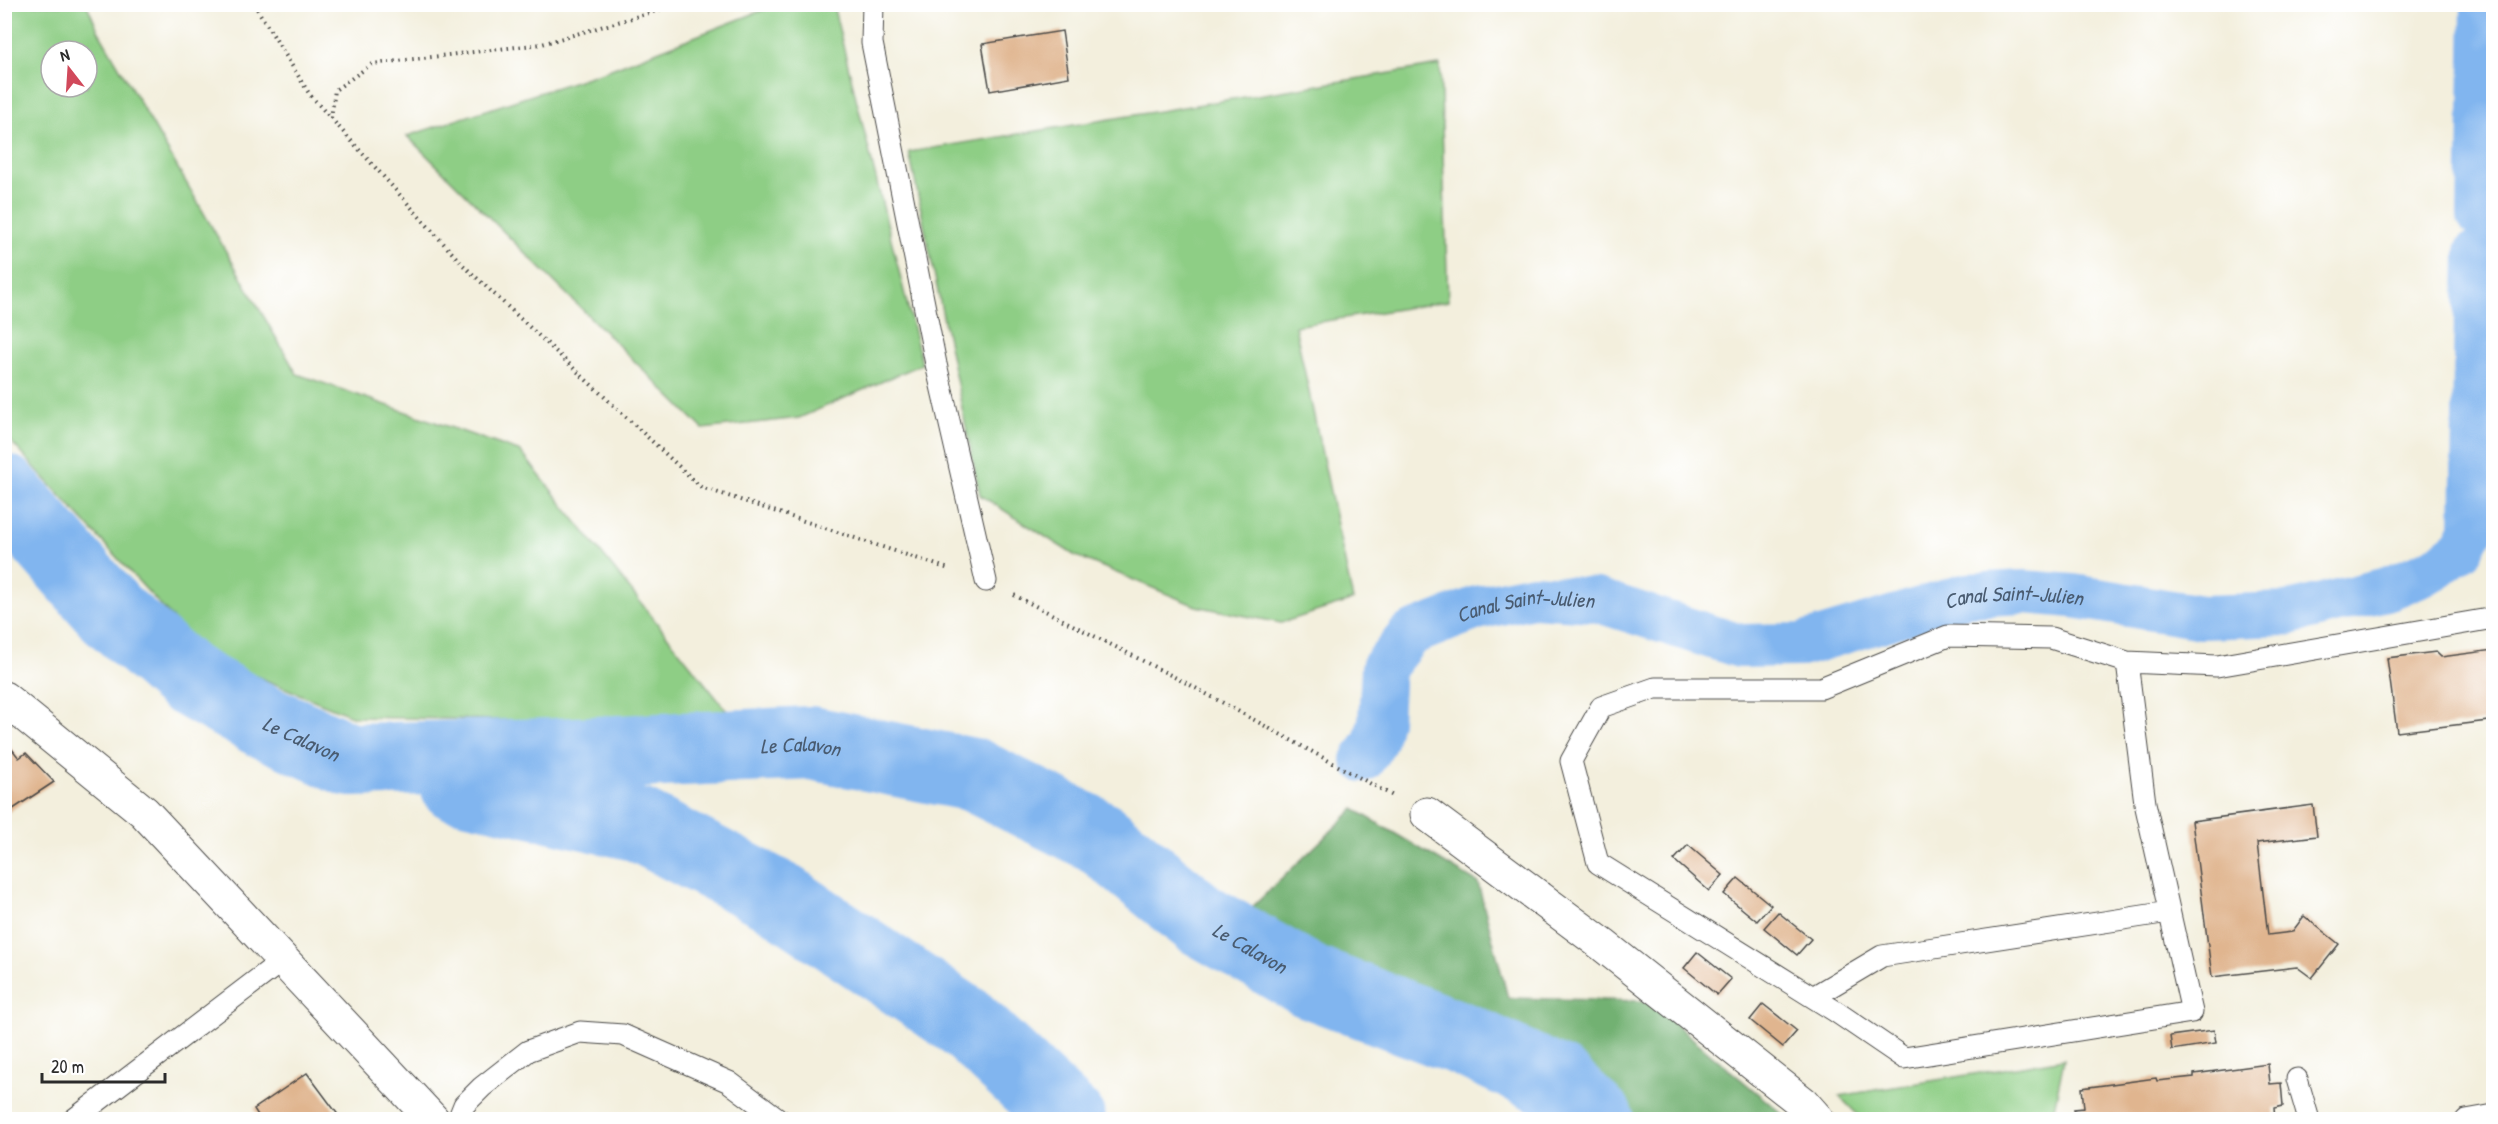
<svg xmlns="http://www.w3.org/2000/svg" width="2498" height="1124" font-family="'Patrick Hand',sans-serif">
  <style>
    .green { fill: #8ece85; stroke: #5c7c58; stroke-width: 1.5; fill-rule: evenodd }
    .forest { fill: #72b172; stroke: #4e6e4e; stroke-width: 1.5 }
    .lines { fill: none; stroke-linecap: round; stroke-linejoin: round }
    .canal { stroke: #81b5ef; stroke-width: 44 }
    .river { stroke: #81b5ef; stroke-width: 74 }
    .building { fill: #e0b58f }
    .lane-casing { stroke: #494846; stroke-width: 23 }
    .street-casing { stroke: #494846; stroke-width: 35 }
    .path { stroke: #494846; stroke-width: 4; stroke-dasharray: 1.5 4.5; stroke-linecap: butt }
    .lane { stroke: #fff; stroke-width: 21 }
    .street { stroke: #fff; stroke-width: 33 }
    .labels { text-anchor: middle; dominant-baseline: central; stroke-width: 5; stroke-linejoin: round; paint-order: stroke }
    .water-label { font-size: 21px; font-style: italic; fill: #495b70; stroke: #fff }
  </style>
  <rect width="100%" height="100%" fill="#fff"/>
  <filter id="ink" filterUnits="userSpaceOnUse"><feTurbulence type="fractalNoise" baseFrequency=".0167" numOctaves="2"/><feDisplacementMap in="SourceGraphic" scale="12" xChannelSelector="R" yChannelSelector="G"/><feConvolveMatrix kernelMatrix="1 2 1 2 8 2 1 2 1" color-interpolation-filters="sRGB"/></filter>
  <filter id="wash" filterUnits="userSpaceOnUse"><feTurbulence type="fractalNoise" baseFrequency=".008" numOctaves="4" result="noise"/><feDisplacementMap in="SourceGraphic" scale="24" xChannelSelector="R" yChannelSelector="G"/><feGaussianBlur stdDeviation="1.35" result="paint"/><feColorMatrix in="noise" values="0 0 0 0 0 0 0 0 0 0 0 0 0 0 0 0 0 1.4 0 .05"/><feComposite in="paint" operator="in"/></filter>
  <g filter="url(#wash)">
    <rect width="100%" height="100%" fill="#f3efdd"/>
    <path class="green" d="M4,5H87L99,32L297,374L521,452L727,711L549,721L354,717L206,655L5,435ZM51,51H87V87H51Z
      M776,5H833L922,364L799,418L703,429L407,136L606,71Z
      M1440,65L1448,301L1295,326L1353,600L1281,623L1196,606L1074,555L980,495L909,152Z
      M2064,1059L2052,1119H1862L1839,1096Z"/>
    <path class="forest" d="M1354,809L1478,883L1508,998L1648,1001L1788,1119H1627L1609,1102L1514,1035L1302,957L1245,914Z"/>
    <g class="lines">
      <g class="canal">
        <path d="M2479,216L2483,4"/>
        <path id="s1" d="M1363,760L1375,741L1380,721L1383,668L1410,634L1477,608L1533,596L1596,600L1740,646L1801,645L1967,595L2024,592L2073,596L2202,617L2286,614L2390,588L2436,568L2463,547L2472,530L2477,252"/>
      </g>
      <g class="river">
        <path id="s2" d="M4,491L111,613L185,678L259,719L350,760L556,755L811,743L974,775L1099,837L1200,919L1311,982L1467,1041L1559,1084L1597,1120"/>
        <path d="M456,784L639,825L780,898L966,1023L1069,1120"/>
      </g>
    </g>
    <g id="blocks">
      <path class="building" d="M1062,31L1069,77L990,91L982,44Z
        M2493,650L2488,721L2397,732L2387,658L2436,652L2441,657Z
        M4,739L19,758L26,753L54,782L4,815Z
        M2313,805L2317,836L2257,843L2268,935L2292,932L2304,916L2339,944L2312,978L2297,967L2212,977L2192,821Z
        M1688,845L1723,875L1709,891L1674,860Z
        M1738,878L1771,905L1757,921L1724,894Z
        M1778,912L1811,939L1797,955L1764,928Z
        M1697,952L1731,979L1717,995L1684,968Z
        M1763,1004L1797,1031L1783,1047L1750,1020Z
        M2214,1030L2216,1043L2172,1050L2170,1036Z
        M2268,1064L2270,1084L2281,1083L2283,1106L2274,1108L2275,1120H2075L2074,1109L2084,1108L2082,1088L2156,1078L2157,1081L2175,1079L2194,1077V1074Z
        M307,1073L342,1120H261L254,1109Z"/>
    </g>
  </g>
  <g filter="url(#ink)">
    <use href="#blocks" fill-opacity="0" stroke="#494846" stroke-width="1.5"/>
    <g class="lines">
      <g class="lane-casing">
        <path id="lane" d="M873,4L872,43L936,364L986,581
          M2127,662L2145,803L2192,1012L1904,1058L1835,1011L1598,863L1571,761L1601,707L1655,688H1821L1948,636L2051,638L2127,662L2217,666L2494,618
          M1813,997L1882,956L2169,912
          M2297,1079L2309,1120
          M73,1120L283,960
          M458,1120L464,1105L482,1087L528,1051L580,1032L623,1035L729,1082L780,1120
          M2466,1120L2494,1115"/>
      </g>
      <g class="street-casing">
        <path id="street" d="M4,698L144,812L433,1120
          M1427,814L1603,945L1803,1103L1818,1120"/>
      </g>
      <path class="path" d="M254,4L310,95L463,265L701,487L949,569
        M331,118L335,90L372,64L542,44L680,4
        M1014,595L1192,686L1395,797"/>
      <use href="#lane" class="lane"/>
      <use href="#street" class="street"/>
    </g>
  </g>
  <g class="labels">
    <g class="water-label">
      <text stroke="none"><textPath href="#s1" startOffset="764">Canal Saint-Julien</textPath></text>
      <text stroke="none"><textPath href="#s1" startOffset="260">Canal Saint-Julien</textPath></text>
      <text stroke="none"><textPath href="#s2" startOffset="392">Le Calavon</textPath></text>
      <text stroke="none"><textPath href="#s2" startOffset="896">Le Calavon</textPath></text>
      <text stroke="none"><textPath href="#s2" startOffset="1400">Le Calavon</textPath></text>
    </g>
  </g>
  <rect width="2498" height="1124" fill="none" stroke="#fff" stroke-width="24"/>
  <g transform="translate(69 69) rotate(343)"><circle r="28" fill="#ffffff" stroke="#aaaaaa" stroke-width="1.5"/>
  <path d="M0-4.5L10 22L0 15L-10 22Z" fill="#d1495b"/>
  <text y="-9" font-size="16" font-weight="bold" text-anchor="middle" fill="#2b2b2b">N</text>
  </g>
  <path d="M42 1073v9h123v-9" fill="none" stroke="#2b2b2b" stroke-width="3"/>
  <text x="51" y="1073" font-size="18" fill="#2b2b2b" stroke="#ffffff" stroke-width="4.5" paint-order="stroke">20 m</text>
</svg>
